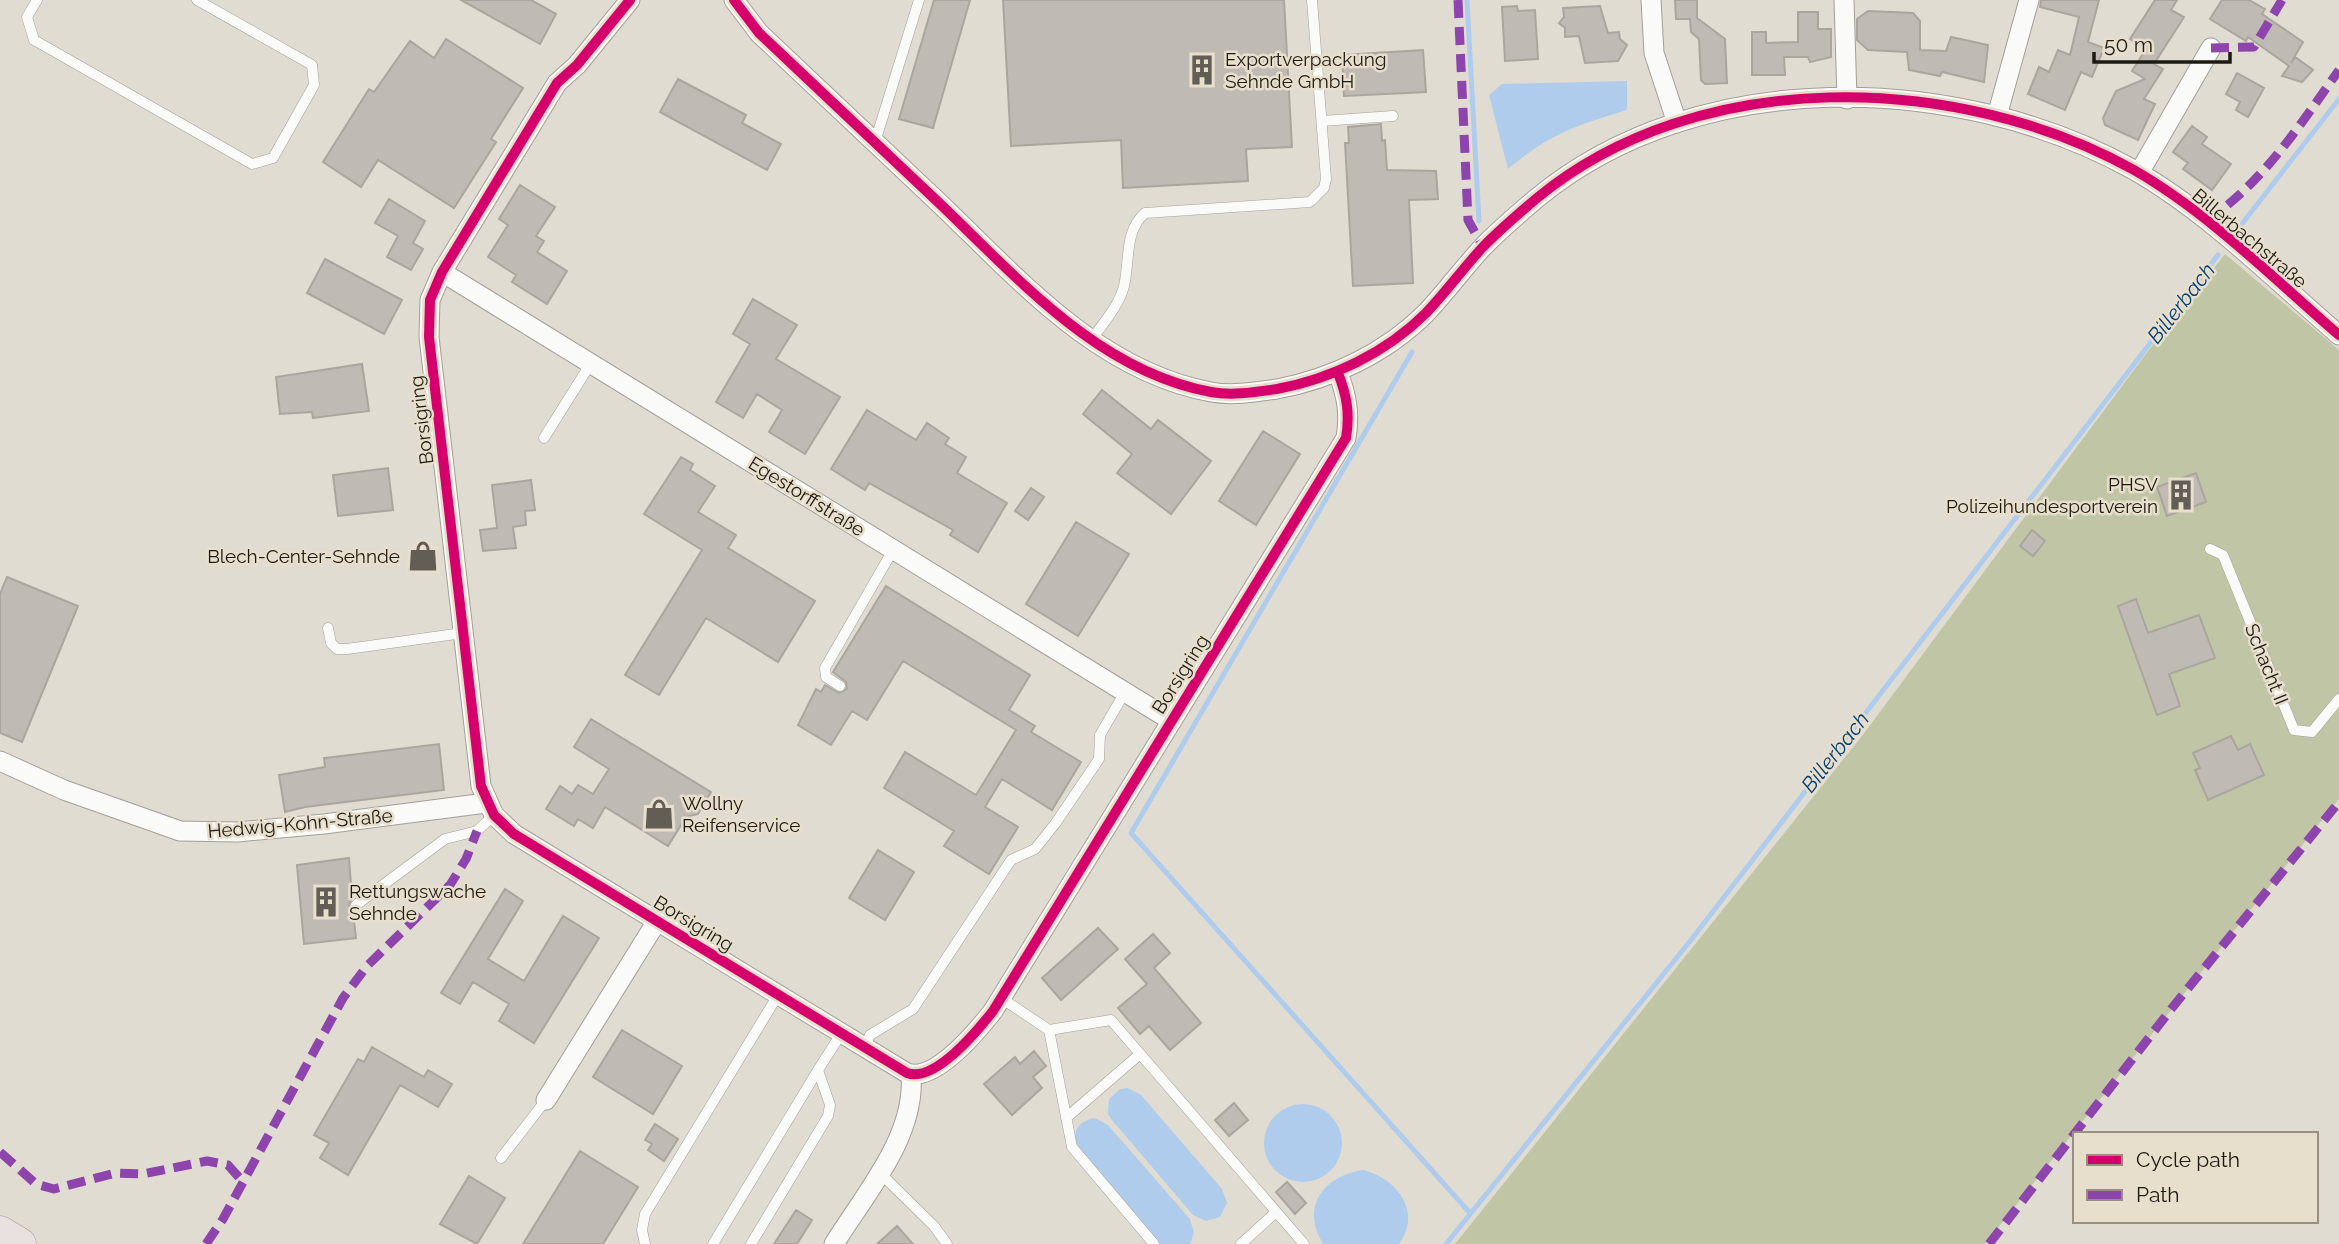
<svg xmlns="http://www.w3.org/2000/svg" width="2339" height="1244" font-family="Raleway,sans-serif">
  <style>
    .green { fill: #bfc5a5 }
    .water { fill: #afcced }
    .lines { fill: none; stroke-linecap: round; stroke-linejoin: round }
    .stream { stroke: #afcced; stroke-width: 5 }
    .building { fill: #bfbab3; stroke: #aaa69e; stroke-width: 2 }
    .service-casing { stroke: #a39f98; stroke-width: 11 }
    .minor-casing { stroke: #a39f98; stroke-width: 21 }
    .primary-casing { stroke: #a79894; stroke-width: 33 }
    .service { stroke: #fafaf8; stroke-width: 10 }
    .minor { stroke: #fafaf8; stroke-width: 19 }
    .primary { stroke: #e9e1e0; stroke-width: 32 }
    .quiet { stroke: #8e44ad; stroke-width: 9; stroke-dasharray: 18 9; stroke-linecap: butt }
    .cycleway-casing { stroke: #e7decc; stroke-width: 15 }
    .cycleway { stroke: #d6006c; stroke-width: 10 }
    .labels { text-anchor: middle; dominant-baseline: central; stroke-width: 5; stroke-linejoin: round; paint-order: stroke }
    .poi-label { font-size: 19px; fill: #1d1a13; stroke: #e7decc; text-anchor: start }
    .street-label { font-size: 19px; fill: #1d1a13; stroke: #e7decc }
    .water-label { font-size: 21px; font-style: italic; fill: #033e76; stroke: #e7decc }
  </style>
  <rect width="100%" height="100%" fill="#e1dcd2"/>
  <path class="green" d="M2225,254L2339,350V799L1985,1244H1455L1862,736L2148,351Z"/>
  <path class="water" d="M1627,81V110C1575,126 1551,133 1508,169L1489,95L1502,84Z
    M1128,1088L1141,1095L1222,1189L1227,1203L1220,1217L1206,1221L1193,1215L1112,1120L1108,1114L1109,1099L1120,1089Z
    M1264 1143a39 39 0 1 1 78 0a39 39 0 1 1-78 0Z
    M1095,1118L1108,1125L1190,1219L1194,1233L1190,1244H1160L1079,1150C1070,1134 1077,1121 1095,1118Z
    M1363,1170C1396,1178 1423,1211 1399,1244H1323C1300,1206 1324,1176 1363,1170Z"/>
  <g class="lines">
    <path class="stream" d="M1467,0L1479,221
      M2238,229L2339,99
      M1412,352L1131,833L1470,1213
      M1446,1244L1691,940L2218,255"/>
  </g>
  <path class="building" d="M461,0H531L556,14L540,44Z
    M934,0H970L933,128L899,119Z
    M1003,0H1284L1292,147L1246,149L1248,181L1123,188L1121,140L1011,146Z
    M1675,0H1697V18L1725,39L1727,83L1705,84L1701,80L1699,39L1691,32L1690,19H1676Z
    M2041,0H2099L2088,42L2104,48L2092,77L2081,72L2065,110L2028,94L2039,67L2049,72L2058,50L2070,55L2079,17L2040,7Z
    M2155,0H2177L2171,10L2184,17L2154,64L2163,69L2144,99L2155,104L2138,140L2105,125L2103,118L2116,91L2145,79L2132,71L2146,49L2130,39Z
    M2222,0H2249L2265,9L2262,14L2303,42L2291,63L2295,57L2313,70L2302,82L2282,76L2289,66L2248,37L2246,41L2210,19Z
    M1517,6L1518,11L1535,10L1538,59L1505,61L1502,7Z
    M1600,6L1608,33L1619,32L1620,39L1627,45L1618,61L1585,63L1579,36L1565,37V28L1559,23L1564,17L1563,8Z
    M1868,11L1913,13L1920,21V50L1946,51L1951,37L1988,45L1984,82L1942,72L1940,76L1909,70L1907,52L1868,50L1857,40V19Z
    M1798,12H1818V29H1831V57L1810,62L1808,57H1784L1785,75H1752V32H1766V43L1798,42Z
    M446,39L523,88L491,139L496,142L454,208L378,160L361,187L323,162L369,89L374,92L410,41L434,58Z
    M1423,50L1426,92L1344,96L1342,55Z
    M2237,73L2264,88L2248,117L2236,110L2240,102L2226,94Z
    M678,79L746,115L742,123L781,144L767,170L660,112Z
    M1381,124L1382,141L1385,140L1387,170L1436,171L1438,199L1409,200L1413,283L1353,286L1345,143H1349L1348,127Z
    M2192,126L2207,137L2202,144L2231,164L2212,190L2183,169L2188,163L2173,152Z
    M520,185L555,207L536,236L544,241L537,252L567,271L547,304L512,282L516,275L488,257L508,225L499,219Z
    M389,199L425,221L413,243L423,249L411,270L387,257L398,236L375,223Z
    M325,259L402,300L384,334L307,293Z
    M753,299L797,325L776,359L840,397L805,454L769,432L782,410L757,394L743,418L716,402L750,344L733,334Z
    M362,364L369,411L313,418L312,412L280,414L276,377Z
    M1102,390L1151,429L1158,420L1211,461L1171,514L1117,473L1132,454L1083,414Z
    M867,410L916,440L927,423L949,438L945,444L966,457L957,473L1007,503L978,552L950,535L953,530L869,483L865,490L831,469Z
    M1263,431L1300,454L1256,525L1219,501Z
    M681,457L693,464L690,470L715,486L698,512L736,535L728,548L815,601L778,662L706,618L659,695L625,675L702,550L644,514Z
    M388,468L393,510L338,516L333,475Z
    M2196,473L2206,502L2167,516L2157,487Z
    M531,480L535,510L525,511L526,525L513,527L516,548L483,551L480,530L497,528L492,485Z
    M1031,488L1044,497L1028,520L1015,511Z
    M1076,522L1129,554L1078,636L1026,604Z
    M2032,530L2045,541L2033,556L2020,546Z
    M7,577L78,606L22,742L0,733V594Z
    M886,586L1030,675L1009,710L1035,726L1031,732L1081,762L1052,810L1002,779L985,807L1018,827L989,874L944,846L954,831L884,788L905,752L976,795L1016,730L903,661L867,720L852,711L831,745L798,725L816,689L821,692L825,685L839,693L847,689L846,682L833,672Z
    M2136,599L2148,633L2199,615L2215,658L2169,674L2180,706L2157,715L2118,606Z
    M591,719L711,792L698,814L686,817L668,846L605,807L593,828L578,819L574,826L546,809L560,786L572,794L578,785L593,794L609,769L574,747Z
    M2231,736L2238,750L2250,744L2264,775L2208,800L2195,770L2200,768L2193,753Z
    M439,744L444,790L305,807L285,812L279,775L325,767L324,758Z
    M878,850L914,872L885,920L849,898Z
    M349,858L352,898L349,905L353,912L356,938L304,944L297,865Z
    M505,889L523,901L488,959L524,981L563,916L599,938L534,1043L499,1021L509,1004L473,982L460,1004L441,993Z
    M1098,928L1118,949L1061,1000L1042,978Z
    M1153,934L1170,953L1154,968L1201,1023L1170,1050L1149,1026L1140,1034L1118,1008L1147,984L1125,959Z
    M622,1030L682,1066L653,1114L593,1077Z
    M372,1047L424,1077L428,1070L452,1084L438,1107L400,1085L348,1175L320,1158L329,1143L314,1135L358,1059L364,1062Z
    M1034,1051L1046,1066L1033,1077L1042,1088L1012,1115L984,1084L1015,1057L1020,1064Z
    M1234,1103L1248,1120L1229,1136L1215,1120Z
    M655,1124L678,1139L664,1161L648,1150L652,1144L645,1140Z
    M580,1151L638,1187L603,1244H523Z
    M469,1176L505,1198L477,1244L440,1224Z
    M1287,1182L1306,1203L1295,1214L1276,1192Z
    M796,1210L812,1220L797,1244H774Z
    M897,1226L913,1244H877Z"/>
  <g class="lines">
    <g class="service-casing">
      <path id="service" d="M37,0L27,17L34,40L252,164L273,158L314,85L312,65L197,0
        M1322,121L1393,116
        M875,142L919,0
        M1092,339C1103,323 1119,306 1124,286C1130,261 1124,231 1145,213L1310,202L1324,188L1326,179L1312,0
        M544,438L591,363
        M2210,549L2223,555L2294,730L2312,732L2339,699
        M328,628L331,643L337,649H347L463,633
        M840,686L826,677L825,668L893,550
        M356,905L445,839L477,831L494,815
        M1001,998L1049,1030L1111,1020L1304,1244
        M1049,1030L1072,1147L1154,1244
        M864,1048L870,1035L913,1009L1011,860L1035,849L1055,824L1099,759L1100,735L1125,692
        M1066,1118L1140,1054
        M501,1158L546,1100
        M879,1172L934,1226L947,1244
        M645,1244L642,1230L645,1214L778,995
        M713,1244L818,1070
        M751,1244L828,1116L830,1105L818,1070L841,1034
        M1241,1244L1276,1212"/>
    </g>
    <g class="minor-casing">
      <path id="minor" d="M630,0L577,65L557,83L442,272L430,300L429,337L481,786L494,815L514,834L907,1073C935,1083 978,1030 993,1011L1346,438C1350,414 1347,396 1338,373
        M734,0L759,33C818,89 878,145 937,201C1017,277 1097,371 1211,392C1232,396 1256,392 1277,389C1331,379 1386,353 1426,313C1445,293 1462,270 1481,249C1498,231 1518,214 1537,198C1698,65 1958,72 2134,170C2209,213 2274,279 2339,335
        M1651,0L1654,53L1677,123
        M1844,0L1847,99
        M1997,116L2029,0
        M2139,173L2211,48
        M442,272L1172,721
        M0,761L64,790L180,831L237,832L324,824L486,803
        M546,1100L657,921
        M834,1244C865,1194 916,1136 911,1075"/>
    </g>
    <g class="primary-casing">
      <path id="primary" d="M0,1232L20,1244"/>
    </g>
    <use href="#service" class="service"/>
    <use href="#minor" class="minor"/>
    <use href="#primary" class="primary"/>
    <path class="quiet" d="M1458,0L1468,220L1483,247
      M2211,48L2254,47L2282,0
      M2206,221C2263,183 2300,125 2339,70
      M0,1152L36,1184L54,1189L116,1173L143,1174L207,1161L228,1165L243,1182
      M206,1244L223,1219L343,998L367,966L450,885L466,859L477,831
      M1989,1244L2172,1008L2339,802"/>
    <g class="cycleway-casing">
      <path id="cycleway" d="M630,0L577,65L557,83L442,272L430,300L429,337L481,786L494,815L514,834L907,1073C935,1083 978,1030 993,1011L1346,438C1350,414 1347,396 1338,373
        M734,0L759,33C818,89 878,145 937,201C1017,277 1097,371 1211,392C1232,396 1256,392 1277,389C1331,379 1386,353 1426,313C1445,293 1462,270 1481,249C1498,231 1518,214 1537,198C1698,65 1958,72 2134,170C2209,213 2274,279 2339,335"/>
    </g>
    <use href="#cycleway" class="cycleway"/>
  </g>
  <defs>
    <g id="building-bare" transform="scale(2.415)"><path d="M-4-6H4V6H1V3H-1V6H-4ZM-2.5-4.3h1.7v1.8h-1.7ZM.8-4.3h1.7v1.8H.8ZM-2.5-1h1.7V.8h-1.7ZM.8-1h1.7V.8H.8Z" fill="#625e56" stroke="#e7decc" stroke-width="2.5" paint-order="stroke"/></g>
    <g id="shop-bare" transform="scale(2.415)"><path d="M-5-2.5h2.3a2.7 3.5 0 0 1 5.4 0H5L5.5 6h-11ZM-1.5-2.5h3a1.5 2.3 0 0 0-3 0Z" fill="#625e56" stroke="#e7decc" stroke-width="2.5" paint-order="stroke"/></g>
  </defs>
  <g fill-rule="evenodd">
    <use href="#building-bare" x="1202" y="70"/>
    <use href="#building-bare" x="2181" y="495"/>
    <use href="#shop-bare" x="423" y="556"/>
    <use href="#shop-bare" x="659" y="814"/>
    <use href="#building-bare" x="326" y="902"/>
  </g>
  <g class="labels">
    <g class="poi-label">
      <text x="1225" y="59">Exportverpackung<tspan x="1225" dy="22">Sehnde GmbH</tspan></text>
      <text x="2158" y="484" text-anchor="end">PHSV<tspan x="2158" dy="22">Polizeihundesportverein</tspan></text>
      <text x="400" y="556" text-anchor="end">Blech-Center-Sehnde</text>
      <text x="682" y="803">Wollny<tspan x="682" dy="22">Reifenservice</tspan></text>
      <text x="349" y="891">Rettungswache<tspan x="349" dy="22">Sehnde</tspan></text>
    </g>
    <g class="street-label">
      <text transform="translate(2250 238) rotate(40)">Billerbachstraße</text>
      <text transform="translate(421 420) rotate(-97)">Borsigring</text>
      <text transform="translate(807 496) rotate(32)">Egestorffstraße</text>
      <text transform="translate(2267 664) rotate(68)">Schacht II</text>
      <text transform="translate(1180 674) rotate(-58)">Borsigring</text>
      <text transform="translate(300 823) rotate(-5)">Hedwig-Kohn-Straße</text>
      <text transform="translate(694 923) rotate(31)">Borsigring</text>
    </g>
    <g class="water-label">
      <text transform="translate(2181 303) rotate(-52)">Billerbach</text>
      <text transform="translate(1835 752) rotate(-52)">Billerbach</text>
    </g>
  </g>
  <rect x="2073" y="1132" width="245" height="91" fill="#e7decc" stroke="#969082" stroke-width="2"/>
  <rect x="2087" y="1155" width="35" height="10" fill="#d6006c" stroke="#969082" stroke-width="2"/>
  <text x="2136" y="1167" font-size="21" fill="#1d1a13">Cycle path</text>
  <rect x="2087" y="1190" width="35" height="10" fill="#8e44ad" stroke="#969082" stroke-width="2"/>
  <text x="2136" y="1202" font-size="21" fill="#1d1a13">Path</text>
  <path d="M2094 52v10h136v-10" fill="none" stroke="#1d1a13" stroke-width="3.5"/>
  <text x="2104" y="52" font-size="21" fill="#1d1a13" stroke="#e7decc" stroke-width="5" paint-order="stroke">50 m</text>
</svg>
